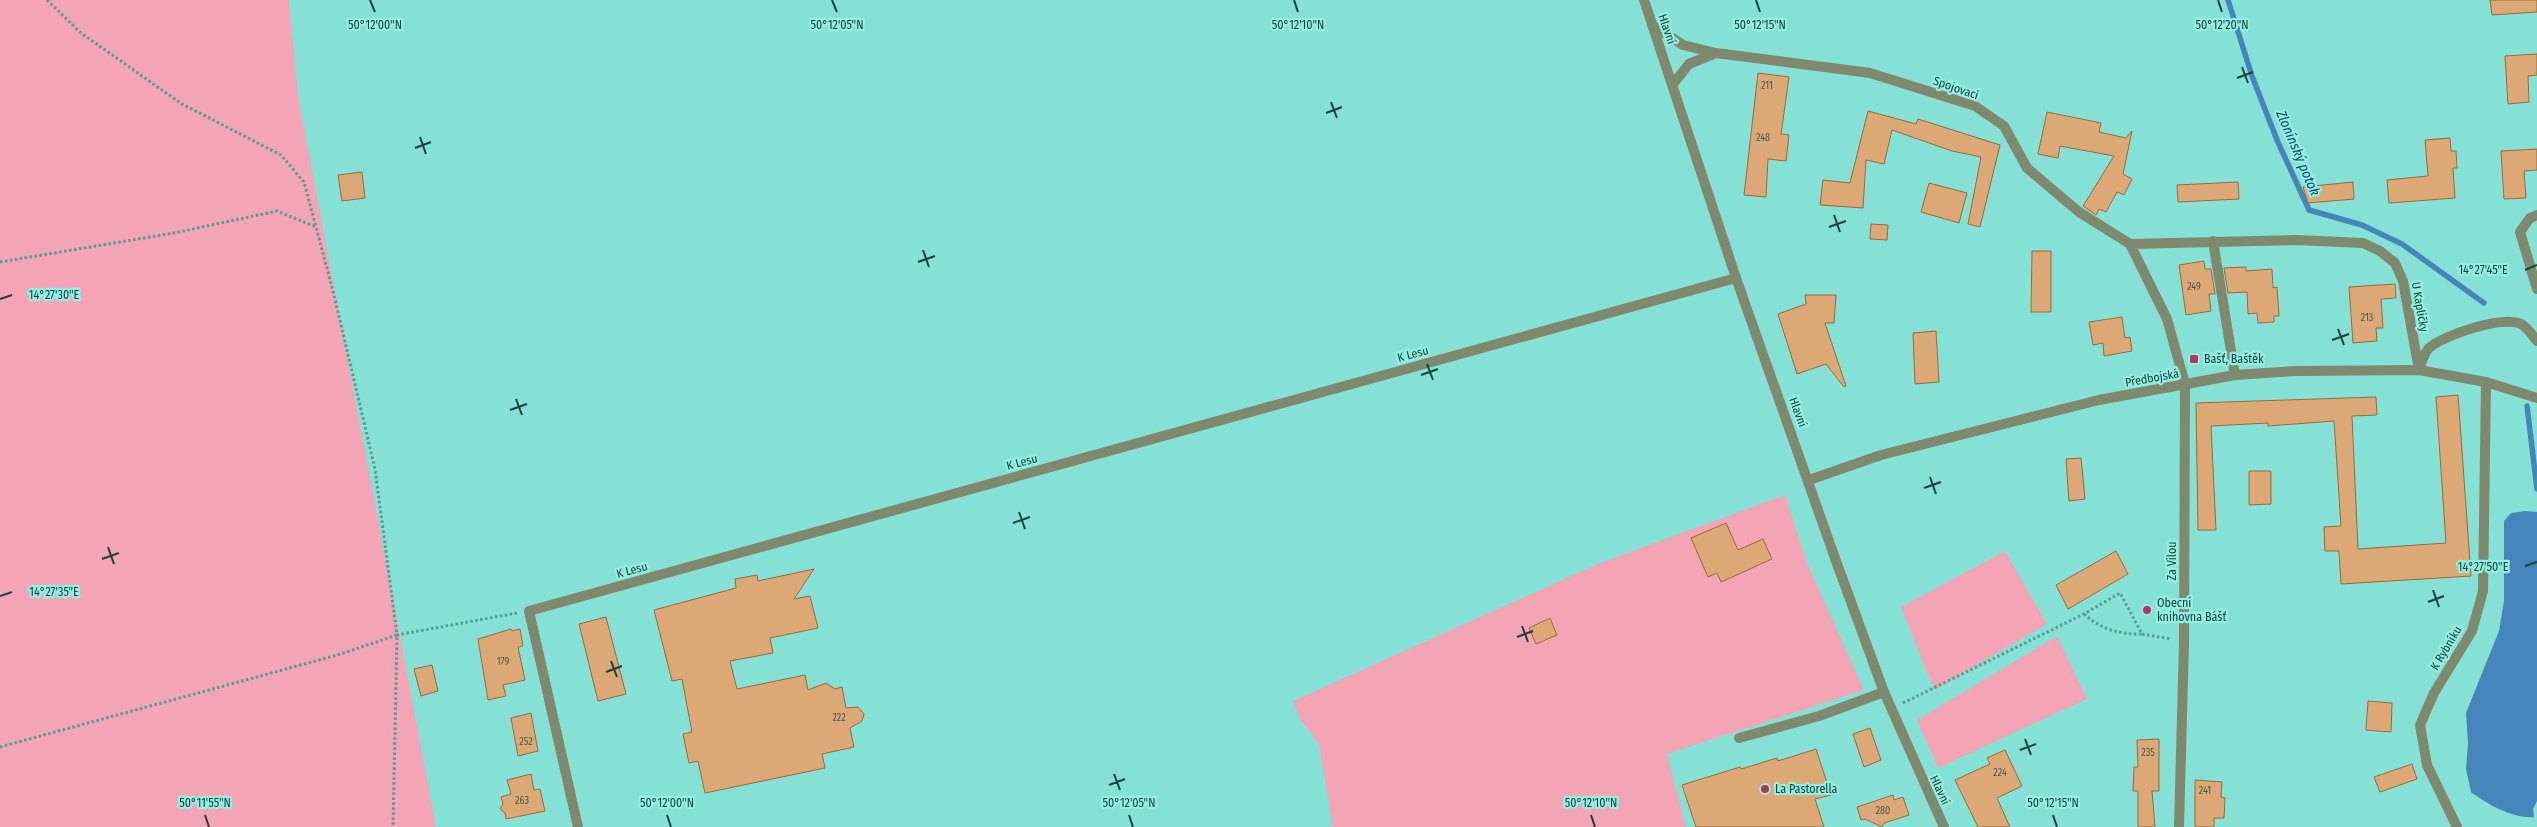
<svg xmlns="http://www.w3.org/2000/svg" width="2537" height="827" font-family="'Fira Sans Condensed',sans-serif">
  <style>
    .green { fill: #f3a5b6 }
    .water { fill: #4685b9 }
    .lines { fill: none; stroke-linecap: round; stroke-linejoin: round }
    .stream { stroke: #4685b9; stroke-width: 5.5 }
    .building { fill: #dca876; stroke: #9a6a39 }
    .path { stroke: #579c93; stroke-width: 3; stroke-dasharray: 2.5 2.5; stroke-linecap: butt }
    .service { stroke: #7e896e; stroke-width: 10 }
    .minor { stroke: #7e896e; stroke-width: 10 }
    .tertiary { stroke: #7e896e; stroke-width: 10 }
    .ticks { fill: none; stroke: #1b423d; stroke-width: 2 }
    .poi-dot { fill: #bd3061; stroke: #93eee2; stroke-width: 2 }
    .labels { text-anchor: middle; dominant-baseline: central; stroke-width: 4.5; stroke-linejoin: round; paint-order: stroke }
    .number-label { font-size: 10px; fill: #4b5c4b }
    .street-label { font-size: 12px; fill: #1b423d; stroke: #93eee2 }
    .poi-label { font-size: 12px; fill: #1b423d; stroke: #93eee2; text-anchor: start }
    .water-label { font-size: 14px; font-style: italic; fill: #154568; stroke: #93eee2 }
    .ticks-label { font-size: 12px; text-anchor: middle; fill: #1b423d; stroke: #93eee2; stroke-width: 4.5; stroke-linejoin: round; paint-order: stroke }
  </style>
  <rect width="100%" height="100%" fill="#85e1d5"/>
  <path class="green" d="M0,0H289L298,96L436,827H0Z
    M1785,495L1807,563L1864,690L1667,754L1686,827H1333L1319,744L1300,719L1293,701L1600,563Z
    M2005,551L2047,624L1934,690L1901,607Z
    M2057,636L2087,699L1938,768L1917,720Z"/>
  <path class="water" d="M2525,511L2537,512V801L2533,809L2534,817C2513,819 2487,804 2471,792L2466,769L2468,743L2466,713L2499,631L2504,601V521L2511,513Z"/>
  <g class="lines">
    <path class="stream" d="M2228,0L2252,76L2277,140L2309,210L2362,225L2402,244L2484,303
      M2527,406L2537,489"/>
  </g>
  <path class="building" d="M2490,0H2537V12L2492,15Z
    M2537,54V75L2528,76L2529,102L2508,104L2505,56Z
    M1758,73L1789,77L1781,134L1789,135L1786,161L1768,159L1766,197L1744,195Z
    M1868,111L1916,124L1918,119L2000,145L1980,227L1968,224L1981,157L1952,151L1892,130L1884,164L1866,160L1863,208L1820,205L1823,180L1850,183Z
    M2047,112L2101,123L2099,132L2126,138L2132,131L2123,174L2132,179L2124,195L2117,192L2106,212L2099,209L2096,215L2083,206L2114,156L2060,146L2058,158L2038,154Z
    M2450,138L2451,151H2456L2457,168H2453L2455,198L2389,203L2387,180L2428,176L2425,140Z
    M2537,149V170L2524,171L2526,198L2504,199L2501,151Z
    M362,172L365,198L342,201L338,175Z
    M2238,182L2239,199L2178,202L2177,185Z
    M2353,182L2354,199L2308,203L2303,187Z
    M1929,183L1967,193L1959,223L1921,212Z
    M1871,224L1888,225L1887,240L1870,239Z
    M2032,251H2051V312H2031Z
    M2204,261L2205,269H2211L2215,294H2209L2211,311L2186,315L2179,265Z
    M2246,267V271L2272,269L2273,288L2277,287L2279,316H2274V322L2258,323L2257,313L2248,314L2247,292L2228,293L2224,268Z
    M2395,284L2396,298L2381,299L2383,328H2376L2377,341L2353,343L2349,287Z
    M1805,295H1836L1834,323H1825L1846,386L1844,387L1826,364L1797,374L1778,314L1806,304Z
    M2122,317L2125,338L2130,337L2132,351L2104,356L2103,343L2093,345L2089,322Z
    M1936,331L1939,382L1915,384L1913,333Z
    M2458,395L2471,576L2341,584L2339,551H2325L2324,527L2341,526L2334,421L2268,426V423L2211,426L2216,530H2198L2196,403L2376,397L2377,415L2352,416L2358,549L2446,543L2436,397Z
    M2081,458L2085,499L2069,501L2066,459Z
    M2249,471H2271V504L2249,505Z
    M1726,523L1738,550L1763,539L1772,559L1721,582L1717,573L1708,577L1691,538Z
    M2116,551L2128,574L2068,609L2056,585Z
    M814,569L794,599L810,596L818,628L770,638L773,653L730,661L737,689L805,675L808,690L826,683L835,689L842,687L846,708L858,707L864,714L862,721L850,728L854,747L822,754L825,768L705,793L698,761L689,763L683,734L692,732L682,679L672,681L654,610L736,588L735,579L757,575L758,581Z
    M606,617L626,694L598,701L579,624Z
    M1550,618L1557,635L1536,644L1529,628Z
    M511,629L512,631L520,629L523,646L518,647L525,680L503,685L506,696L488,700L478,639Z
    M432,665L438,691L421,696L414,669Z
    M2368,701L2392,703L2391,732L2366,730Z
    M531,713L538,751L518,756L511,718Z
    M1870,728L1881,760L1864,767L1853,734Z
    M2159,739V791H2152L2155,827H2138V791H2133L2134,767H2138L2137,740Z
    M1816,749L1831,795L1815,799L1824,827H1696L1682,785L1740,767L1741,769L1777,758L1778,761Z
    M2005,750L2022,786L1997,798L2010,827H1978L1955,780L1990,764L1987,758Z
    M2412,764L2417,779L2380,792L2374,777Z
    M531,774L534,790L540,789L545,811L506,819L505,813L500,809L503,804L501,797L511,794L507,780Z
    M2195,780L2222,782L2221,797L2225,798L2224,818H2214V827H2195Z
    M1893,795L1894,800L1903,797L1909,815L1884,823L1882,827L1865,819L1861,820L1857,807Z"/>
  <g class="lines">
    <path class="path" d="M47,0L81,33L182,104L281,155L304,182L316,227
      M0,262L174,233L277,211L316,227L334,295L375,469L397,635L517,613
      M2084,614C2102,630 2119,634 2142,634
      M1903,703L2084,614L2120,593L2142,634L2171,639
      M0,747L341,654L397,635L393,827"/>
    <path class="service" d="M1739,738L1819,716L1884,692"/>
    <path class="minor" d="M1652,25L1683,45L1716,53
      M1673,84L1689,64L1716,53L1870,73L1975,106L2004,126L2027,168L2079,212L2130,244L2167,319L2185,384L2184,642L2179,827
      M2537,215L2530,218L2520,232L2537,289
      M2213,241L2235,375
      M2130,244L2297,240L2363,243L2380,251L2395,263L2403,281L2419,370
      M2419,369C2422,362 2424,353 2429,348C2444,335 2503,315 2521,324C2527,327 2533,336 2537,341
      M578,827L529,611L1736,278
      M2457,827L2427,765L2420,725L2434,693L2472,631L2483,591L2486,382"/>
    <path class="tertiary" d="M1644,0L1736,278L1836,561L1884,692L1944,827
      M1809,480L1881,455L2099,400L2235,375L2295,371L2419,370L2486,382L2537,398"/>
  </g>
  <path class="ticks" d="M370,0L375,12M832,0L837,12M1294,0L1298,12M1756,0L1760,12M2218,0L2222,12M2242,67L2248,83M2237,78L2253,72M1331,102L1337,118M1326,113L1342,107M420,137L426,154M415,148L431,142M1834,215L1840,232M1829,227L1846,221M923,250L929,267M918,262L935,256M2525,270L2537,265M0,299L12,295M2338,329L2344,345M2332,340L2349,334M1427,364L1433,380M1421,375L1438,369M516,399L522,415M510,410L527,404M1930,477L1936,494M1924,488L1941,482M1019,512L1025,529M1013,523L1030,517M108,547L114,564M102,559L119,553M2525,566L2537,562M2433,590L2439,607M0,596L12,592M2428,602L2444,596M1522,626L1528,642M1517,637L1533,631M611,661L617,677M606,672L622,666M2025,739L2031,755M2020,750L2036,744M1114,774L1120,790M1109,785L1125,779M205,815L209,827M667,815L671,827M1129,815L1133,827M1591,815L1595,827M2053,815L2057,827"/>
  <g class="poi-dot">
    <rect x="2189" y="354" width="10" height="10" rx="2.5"/>
    <circle cx="2147" cy="610" r="5"/>
    <circle cx="1765" cy="789" r="5"/>
  </g>
  <g class="labels">
    <g class="number-label">
      <text x="1767" y="86">211</text>
      <text x="1763" y="138">248</text>
      <text x="2194" y="287">249</text>
      <text x="2367" y="318">213</text>
      <text x="503" y="662">179</text>
      <text x="839" y="718">222</text>
      <text x="526" y="742">252</text>
      <text x="2148" y="753">235</text>
      <text x="2000" y="773">224</text>
      <text x="2205" y="791">241</text>
      <text x="522" y="801">263</text>
      <text x="1883" y="811">280</text>
    </g>
    <g class="street-label">
      <text transform="translate(1667 29) rotate(71)">Hlavní</text>
      <text transform="translate(1956 88) rotate(19)">Spojovací</text>
      <text transform="translate(2420 307) rotate(80)">U Kapličky</text>
      <text transform="translate(1413 354) rotate(-15)">K Lesu</text>
      <text transform="translate(2152 378) rotate(-10)">Předbojská</text>
      <text transform="translate(1798 412) rotate(70)">Hlavní</text>
      <text transform="translate(1022 462) rotate(-15)">K Lesu</text>
      <text transform="translate(2172 561) rotate(-90)">Za Vilou</text>
      <text transform="translate(632 570) rotate(-15)">K Lesu</text>
      <text transform="translate(2446 648) rotate(-59)">K Rybníku</text>
      <text transform="translate(1940 790) rotate(65)">Hlavní</text>
    </g>
    <g class="poi-label">
      <text x="2204" y="359">Bašť, Baštěk</text>
      <text x="2157" y="603">Obecní<tspan x="2157" dy="14">knihovna Bášť</tspan></text>
      <text x="1775" y="789">La Pastorella</text>
    </g>
    <g class="water-label">
      <text transform="translate(2298 153) rotate(67)">Zlonínský potok</text>
    </g>
  </g>
  <g class="ticks-label">
    <text x="375" y="29">50°12'00"N</text>
    <text x="837" y="29">50°12'05"N</text>
    <text x="1760" y="29">50°12'15"N</text>
    <text x="1298" y="29">50°12'10"N</text>
    <text x="2222" y="29">50°12'20"N</text>
    <text x="2483" y="274">14°27'45"E</text>
    <text x="54" y="299">14°27'30"E</text>
    <text x="2483" y="571">14°27'50"E</text>
    <text x="54" y="596">14°27'35"E</text>
    <text x="205" y="807">50°11'55"N</text>
    <text x="667" y="807">50°12'00"N</text>
    <text x="1129" y="807">50°12'05"N</text>
    <text x="1591" y="807">50°12'10"N</text>
    <text x="2053" y="807">50°12'15"N</text>
  </g>
</svg>
